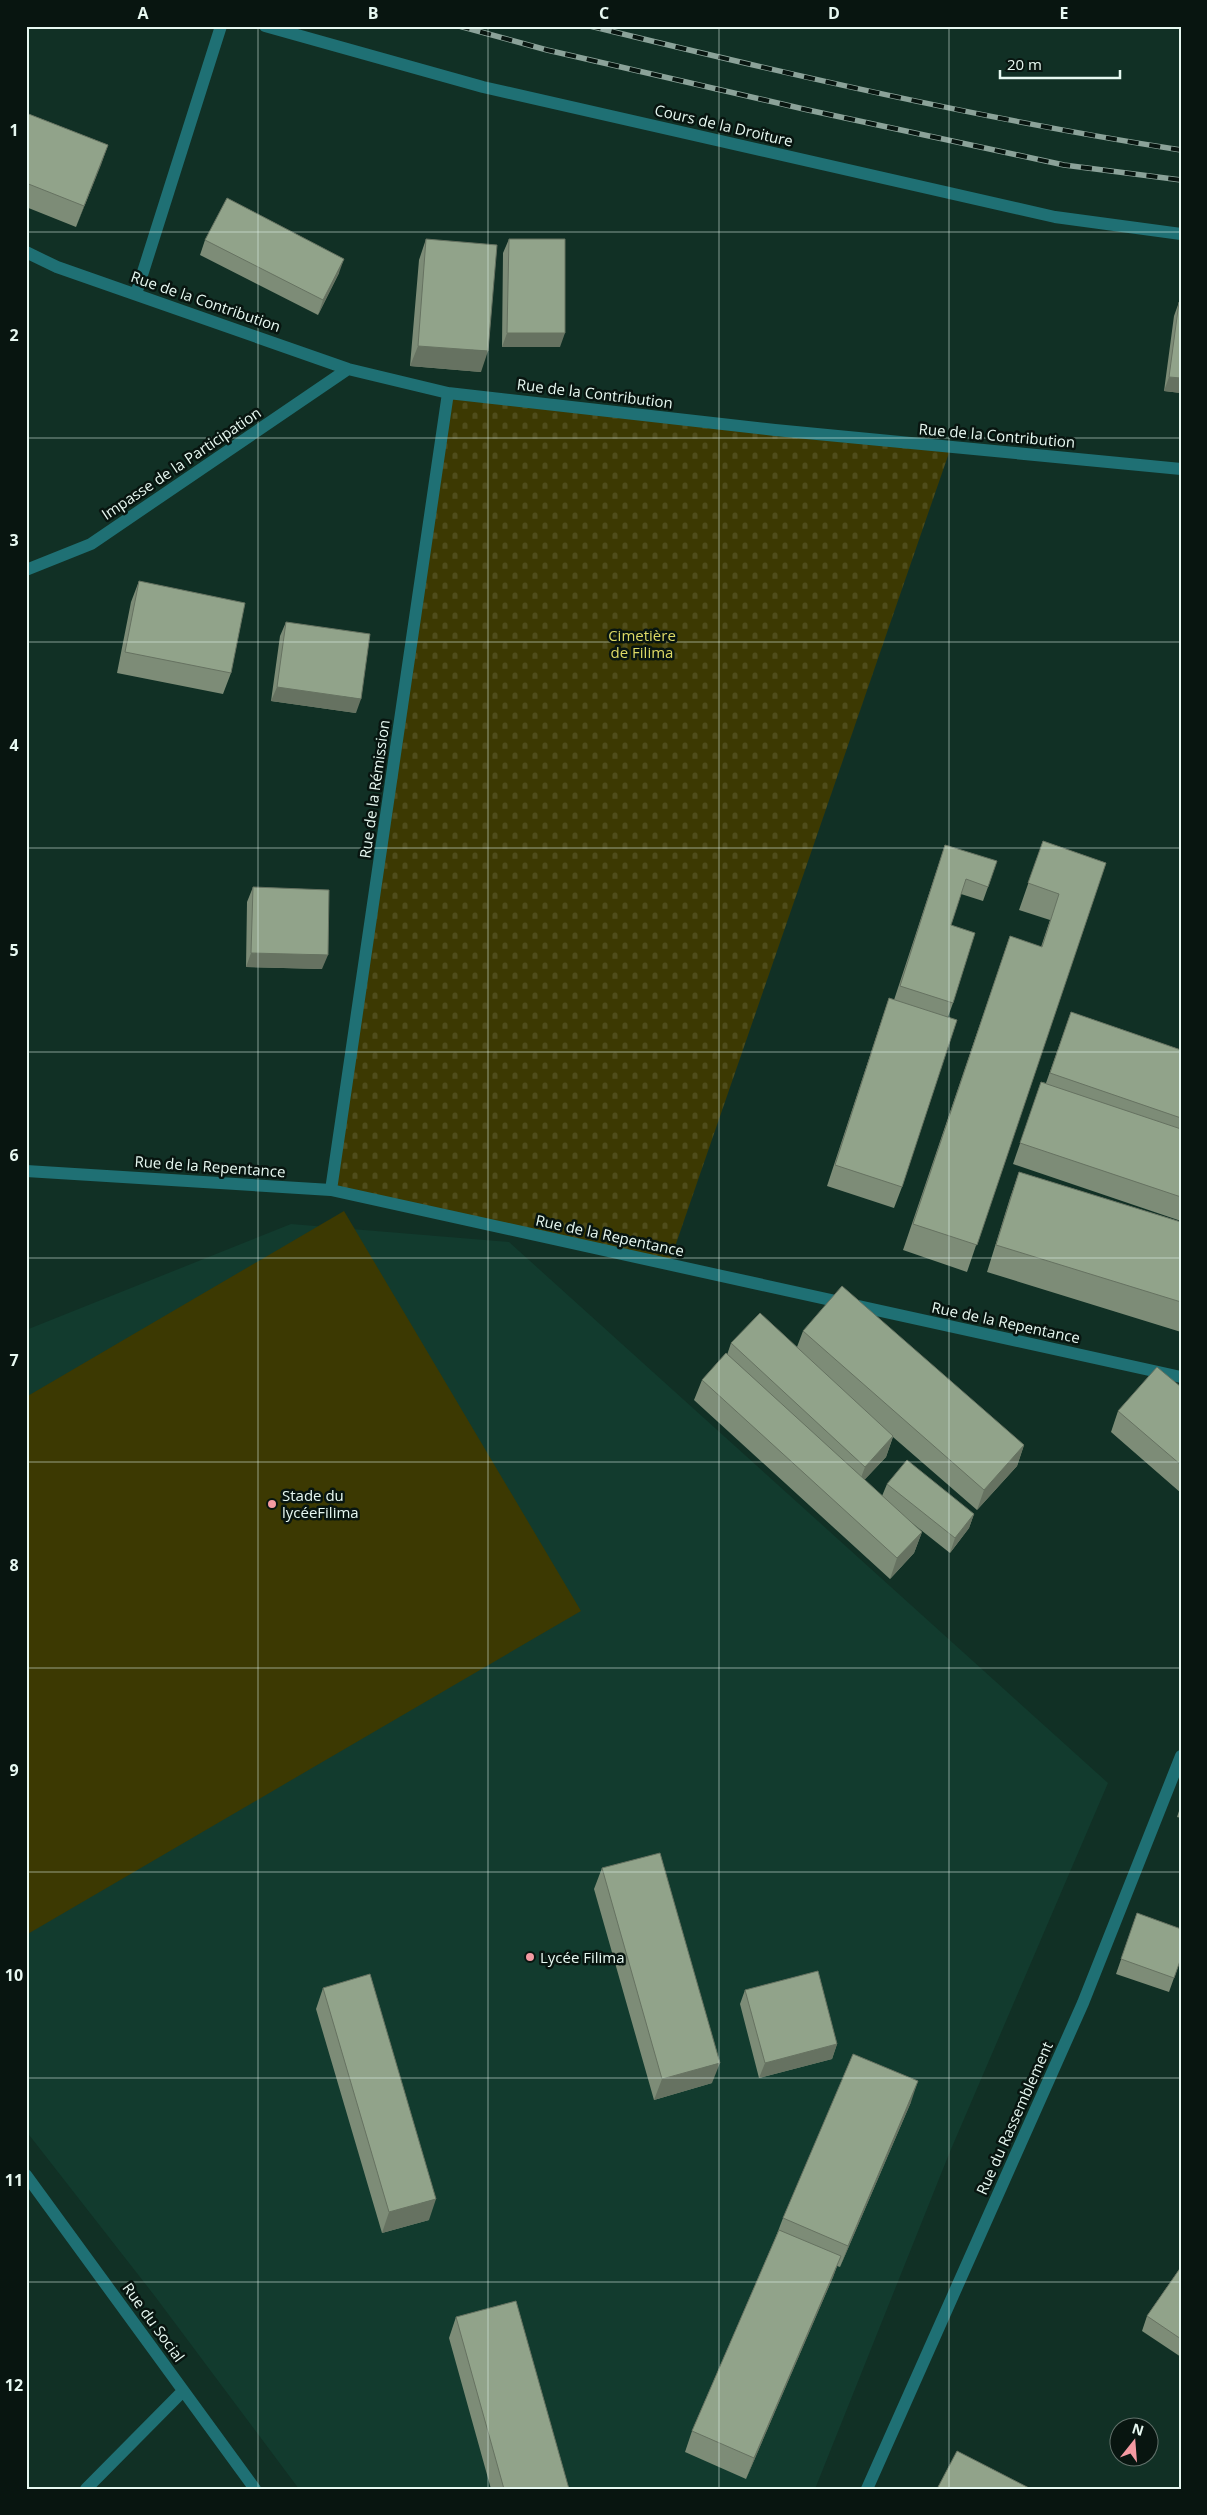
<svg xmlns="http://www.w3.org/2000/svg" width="1207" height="2515" font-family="'Open Sans',sans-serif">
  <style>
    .built { fill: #123b2e }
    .cemetery { fill: url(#cemetery-stones) }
    .pitch { fill: #3c3902 }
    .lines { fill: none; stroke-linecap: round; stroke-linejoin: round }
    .minor { stroke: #1f7074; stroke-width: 12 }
    .rail-casing { stroke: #8ba299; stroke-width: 5.5 }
    .rail { stroke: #081510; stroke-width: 4; stroke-dasharray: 11; stroke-linecap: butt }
    .wall { fill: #7d8c77 }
    .shaded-wall { fill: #667261 }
    .building { fill: #91a38a; stroke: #667261 }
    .grid { fill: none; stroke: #e7f8f1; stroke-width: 1; stroke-opacity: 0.55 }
    .poi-dot { fill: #f49aa2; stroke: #081510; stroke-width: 2 }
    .labels { text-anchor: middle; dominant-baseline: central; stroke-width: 5; stroke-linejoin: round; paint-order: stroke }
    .street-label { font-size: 15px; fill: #e7f8f1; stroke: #081510 }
    .park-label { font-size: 15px; fill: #deda66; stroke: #081510 }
    .poi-label { font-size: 15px; fill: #e7f8f1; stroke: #081510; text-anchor: start }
    .neatline { fill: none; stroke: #e7f8f1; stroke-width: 2 }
    .grid-label { font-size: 16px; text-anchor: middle; font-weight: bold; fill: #e7f8f1 }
  </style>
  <defs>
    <pattern id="cemetery-stones" width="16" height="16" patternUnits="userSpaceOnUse" patternTransform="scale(1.25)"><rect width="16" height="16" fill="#3c3902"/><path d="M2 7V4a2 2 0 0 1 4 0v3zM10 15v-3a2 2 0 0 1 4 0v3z" fill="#4f4d1b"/></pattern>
  </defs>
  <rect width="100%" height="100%" fill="#113025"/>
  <path class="built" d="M291,1224L509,1242L1108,1783L949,2154L815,2489H299L154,2295L26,2131V1330Z"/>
  <path class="cemetery" d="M448,393L951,447L669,1264L331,1190Z"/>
  <path class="pitch" d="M344,1211L581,1611L26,1935V1397Z"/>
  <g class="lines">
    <path class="minor" d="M265,26L483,87L1055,217L1181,234
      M26,252L57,267L348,369L448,393L775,430L1181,469
      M136,294L221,26
      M26,570L91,544L348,369
      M26,1171L331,1190L1181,1377
      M331,1190L448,393
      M26,2175L255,2489
      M86,2489L183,2391
      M867,2489L1083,2003L1181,1756"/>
    <g class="rail-casing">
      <path id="rail" d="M459,26L547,50L808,110L1064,165L1181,180
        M590,26C786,74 982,119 1181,150"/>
    </g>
    <use href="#rail" class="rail"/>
  </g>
  <path class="wall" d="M26,113L108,145L76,227L26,207Z
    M426,239L481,372L410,366L419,260Z
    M509,239L560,347H502L503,253Z
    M205,240L339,273L318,315L200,255Z
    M1179,302L1181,393L1164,391L1174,316Z
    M139,581L231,673L223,694L117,673L131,602Z
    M286,622L356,713L271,701L280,636Z
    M1043,841L1106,863L967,1272L903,1250L1010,936L1041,947L1050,920L1019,910Z
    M945,845L988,887L983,901L961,894L951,925L953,1003L948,1017L902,1187L894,1208L827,1186L882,1019L889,998L894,1000Z
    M253,887L322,969L246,967L247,902Z
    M1071,1012L1181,1050V1221L1013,1164L1041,1082L1046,1083Z
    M1019,1172L1181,1222V1332L987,1272L1010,1198Z
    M803,1331L1024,1445L1017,1466L977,1510L893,1437L886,1457L864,1480L882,1496L887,1484L974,1514L969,1528L950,1553L907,1519L922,1532L914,1553L890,1579L694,1400L702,1380L727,1355L731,1343L797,1347Z
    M1181,1387V1493L1111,1432L1118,1411Z
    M1181,1805V1818L1177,1817Z
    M602,1868L712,2083L654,2100L594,1889Z
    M1137,1913L1181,1958L1169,1992L1116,1974Z
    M323,1988L429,2220L382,2233L316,2009Z
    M745,1990L837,2044L832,2059L759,2078L740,2004Z
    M911,2102L840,2267L837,2266L833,2277L746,2479L685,2452L692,2431L775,2239L783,2218Z
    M1181,2267V2357L1142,2331L1147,2316Z
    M456,2317L569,2489H491L449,2338Z"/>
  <path class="shaded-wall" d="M108,145L101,165L76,227L84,206Z
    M344,259L339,273L318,315L323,300Z
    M507,333H565L560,347H502Z
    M418,346L488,351L481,372L410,366Z
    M1169,377L1181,378V393L1164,391Z
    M277,687L361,699L356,713L271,701Z
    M251,953L328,955L322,969L246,967Z
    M893,1436L886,1457L857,1488L865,1467Z
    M1024,1445L1017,1466L977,1510L984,1490Z
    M974,1514L969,1528L950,1553L955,1538Z
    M922,1532L914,1553L890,1579L897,1558Z
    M837,2044L832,2059L759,2078L765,2063Z
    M720,2063L712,2083L654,2100L662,2079Z
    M918,2081L911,2102L840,2267L848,2246Z
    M436,2199L429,2220L382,2233L389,2212Z
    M841,2256L833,2277L746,2479L754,2458Z"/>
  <path class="building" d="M26,113L108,145L84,206L26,183Z
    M227,198L344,259L323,300L205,240Z
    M426,239L497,245L488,351L418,346Z
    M509,239H565V333H507Z
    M1179,302H1181V378L1169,377Z
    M139,581L245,603L231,673L125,652Z
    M286,622L370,634L361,699L277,687Z
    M1043,841L1106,863L977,1245L913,1224L1010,936L1042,947L1059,894L1028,883Z
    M945,845L997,861L988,887L966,879L951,925L975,933L953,1003L900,986Z
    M253,887L329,890L328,955L251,953Z
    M889,998L957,1020L902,1187L835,1165Z
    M1071,1012L1181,1050V1118L1050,1073Z
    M1041,1082L1181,1129V1197L1020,1143Z
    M1019,1172L1181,1222V1302L996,1245Z
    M842,1286L1024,1445L984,1490L803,1331Z
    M760,1313L893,1436L865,1467L731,1343Z
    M726,1353L922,1532L897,1558L702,1380Z
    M1157,1367L1181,1387V1465L1118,1411Z
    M907,1460L974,1514L955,1538L887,1484Z
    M660,1853L720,2063L662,2079L602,1868Z
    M1137,1913L1181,1929V1958L1174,1978L1121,1959Z
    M818,1971L837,2044L765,2063L745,1990Z
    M370,1974L436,2199L389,2212L323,1988Z
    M853,2054L918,2081L848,2246L783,2218Z
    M779,2230L841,2256L754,2458L692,2431Z
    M1181,2267V2339L1147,2316Z
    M516,2301L569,2489H504L456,2317Z
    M957,2451L1031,2489H937Z"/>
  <path class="grid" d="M258,26V2489M488,26V2489M719,26V2489M949,26V2489M26,232H1181M26,438H1181M26,642H1181M26,848H1181M26,1052H1181M26,1258H1181M26,1462H1181M26,1668H1181M26,1872H1181M26,2078H1181M26,2282H1181"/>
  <g class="poi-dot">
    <circle cx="272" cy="1504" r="5"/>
    <circle cx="530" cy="1957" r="5"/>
  </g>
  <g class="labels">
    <g class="street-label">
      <text transform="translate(724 125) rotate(13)">Cours de la Droiture</text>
      <text transform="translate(206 301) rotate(19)">Rue de la Contribution</text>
      <text transform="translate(595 393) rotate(7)">Rue de la Contribution</text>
      <text transform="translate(997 435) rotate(5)">Rue de la Contribution</text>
      <text transform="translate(181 463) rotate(-34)">Impasse de la Participation</text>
      <text transform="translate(374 789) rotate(-82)">Rue de la Rémission</text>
      <text transform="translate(210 1166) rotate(4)">Rue de la Repentance</text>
      <text transform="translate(610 1235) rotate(12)">Rue de la Repentance</text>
      <text transform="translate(1006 1322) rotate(12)">Rue de la Repentance</text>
      <text transform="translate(1014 2118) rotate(-66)">Rue du Rassemblement</text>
      <text transform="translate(154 2322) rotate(54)">Rue du Social</text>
    </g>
    <g class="park-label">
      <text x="642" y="635">Cimetière<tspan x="642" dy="17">de Filima</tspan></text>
    </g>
    <g class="poi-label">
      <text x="282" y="1495">Stade du<tspan x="282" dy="17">lycéeFilima</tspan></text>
      <text x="540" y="1957">Lycée Filima</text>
    </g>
  </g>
  <rect width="1207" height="2515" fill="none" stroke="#081510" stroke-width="55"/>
  <g transform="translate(1134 2442) rotate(17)"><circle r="24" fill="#081510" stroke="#61706a"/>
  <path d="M0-4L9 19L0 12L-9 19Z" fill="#f49aa2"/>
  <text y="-8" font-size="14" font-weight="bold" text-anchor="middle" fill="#e7f8f1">N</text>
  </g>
  <path d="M1000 70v8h120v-8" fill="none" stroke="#e7f8f1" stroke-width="2.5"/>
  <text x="1007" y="70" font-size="15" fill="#e7f8f1" stroke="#081510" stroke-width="4" paint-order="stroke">20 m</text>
  <rect x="28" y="28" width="1152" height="2460" class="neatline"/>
  <g class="grid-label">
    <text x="143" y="19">A</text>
    <text x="373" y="19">B</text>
    <text x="604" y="19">C</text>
    <text x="834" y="19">D</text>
    <text x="1064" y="19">E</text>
    <text x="14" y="136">1</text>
    <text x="14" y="341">2</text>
    <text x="14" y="546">3</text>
    <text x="14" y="751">4</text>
    <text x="14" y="956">5</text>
    <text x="14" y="1161">6</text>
    <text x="14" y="1366">7</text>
    <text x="14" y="1571">8</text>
    <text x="14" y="1776">9</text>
    <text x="14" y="1981">10</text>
    <text x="14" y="2186">11</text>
    <text x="14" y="2391">12</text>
  </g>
</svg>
